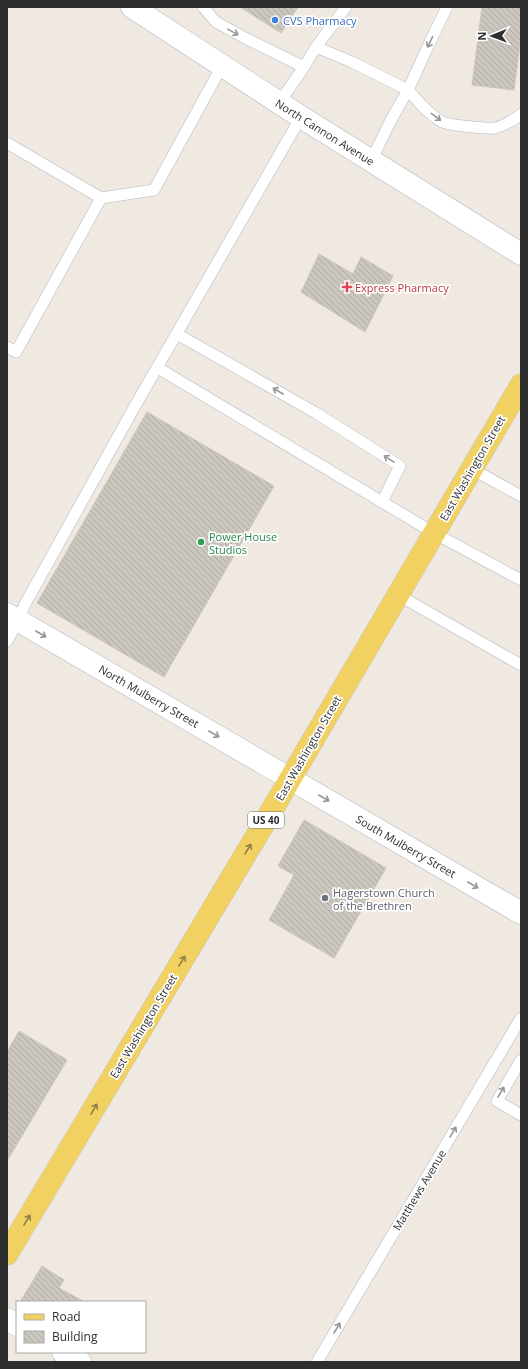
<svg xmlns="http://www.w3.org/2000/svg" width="528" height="1369" font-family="'Open Sans',sans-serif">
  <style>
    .building { fill: url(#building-back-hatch); stroke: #cbc5ba }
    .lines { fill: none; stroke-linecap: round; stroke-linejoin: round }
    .service-casing { stroke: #b4b7c1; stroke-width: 12 }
    .tertiary-casing { stroke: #b4b7c1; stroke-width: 23 }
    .secondary-casing { stroke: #b4b7c1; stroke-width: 23 }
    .primary-casing { stroke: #c9c9c9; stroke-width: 23 }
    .service { stroke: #fff; stroke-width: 11 }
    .tertiary { stroke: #fff; stroke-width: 22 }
    .secondary { stroke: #fff; stroke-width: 22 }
    .primary { stroke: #f2d163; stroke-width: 22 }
    .oneway { stroke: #969696 }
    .oneway2 { stroke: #908048 }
    .shop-dot { fill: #3f7fe0; stroke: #fff; stroke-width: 1.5 }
    .health-dot { fill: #e0444e; stroke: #fff; stroke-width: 1.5 }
    .leisure-dot { fill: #2e9e5b; stroke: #fff; stroke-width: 1.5 }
    .worship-dot { fill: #6b7280; stroke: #fff; stroke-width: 1.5 }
    .labels { text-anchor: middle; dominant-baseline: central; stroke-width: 3.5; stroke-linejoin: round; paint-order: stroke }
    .shield { fill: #fff; stroke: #6d6d6d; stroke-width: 1 }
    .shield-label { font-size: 10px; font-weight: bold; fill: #2e2e2e }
    .shop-label { font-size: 11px; fill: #366cbe; stroke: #fff; text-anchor: start }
    .street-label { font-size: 11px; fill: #2e2e2e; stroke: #fff }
    .health-label { font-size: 11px; fill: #be3a42; stroke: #fff; text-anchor: start }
    .leisure-label { font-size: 11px; fill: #27864d; stroke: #fff; text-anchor: start }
    .worship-label { font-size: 11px; fill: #5b616d; stroke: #fff; text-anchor: start }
  </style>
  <defs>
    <pattern id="building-back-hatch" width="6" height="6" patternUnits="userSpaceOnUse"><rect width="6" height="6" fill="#cbc7bf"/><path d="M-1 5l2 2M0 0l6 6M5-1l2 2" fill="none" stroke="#afaba4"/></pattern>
  </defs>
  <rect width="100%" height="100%" fill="#efe9e1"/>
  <path class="building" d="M240,7H298L281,33Z
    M482,7H521V36L514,90L472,85Z
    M319,254L353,274L361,257L393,276L365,332L301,292Z
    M147,412L274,486L164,677L37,603Z
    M304,820L386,868L334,958L269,920L294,875L278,866Z
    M19,1031L67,1060L7,1161V1052Z
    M42,1266L64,1280L59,1288L85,1302H20Z"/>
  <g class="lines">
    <g class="service-casing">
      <path id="service" d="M203,7L216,22L245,38L304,67
        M447,7L430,42L408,90C418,101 428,114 442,122C449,125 486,129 494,128C501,127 516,119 521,114
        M316,47L352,62L408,90L391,120L371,161
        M279,103L304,67L316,47L346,7
        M7,143L101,198L154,190L222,66
        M177,334L316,413L400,466L382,502
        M7,347L16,352L101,198
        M158,368L434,533L521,580
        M472,469L521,496
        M398,595L521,665
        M7,641L18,621L24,606L135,406L301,117
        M521,1060L497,1101L521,1115
        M317,1362L521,1018"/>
    </g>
    <g class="tertiary-casing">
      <path id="tertiary" d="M132,7L301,117L521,254
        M7,614L521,913"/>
    </g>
    <g class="secondary-casing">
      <path id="secondary" d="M7,1319L17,1325
        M63,1352L80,1362"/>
    </g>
    <g class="primary-casing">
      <path id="primary" d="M7,1254L269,815L521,385"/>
    </g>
    <use href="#service" class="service"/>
    <use href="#tertiary" class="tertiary"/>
    <use href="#secondary" class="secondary"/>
    <use href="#primary" class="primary"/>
  </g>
  <defs><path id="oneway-shaft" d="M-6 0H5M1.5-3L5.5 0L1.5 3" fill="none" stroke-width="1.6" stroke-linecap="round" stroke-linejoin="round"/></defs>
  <g class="oneway">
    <use href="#oneway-shaft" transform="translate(233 32) rotate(29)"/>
    <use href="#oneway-shaft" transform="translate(430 42) rotate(116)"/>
    <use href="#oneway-shaft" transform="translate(436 117) rotate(37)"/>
    <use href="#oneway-shaft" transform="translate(278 391) rotate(-150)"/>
    <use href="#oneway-shaft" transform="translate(389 459) rotate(-148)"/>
    <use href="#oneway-shaft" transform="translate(41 634) rotate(30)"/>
    <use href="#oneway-shaft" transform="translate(214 734) rotate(30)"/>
    <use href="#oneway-shaft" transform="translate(324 798) rotate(30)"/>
    <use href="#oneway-shaft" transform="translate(473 885) rotate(30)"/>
    <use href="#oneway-shaft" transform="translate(501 1092) rotate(-59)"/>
    <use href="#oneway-shaft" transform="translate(453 1132) rotate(-59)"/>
    <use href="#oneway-shaft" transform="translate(337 1328) rotate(-59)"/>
  </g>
  <g class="oneway2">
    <use href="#oneway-shaft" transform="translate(248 849) rotate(-59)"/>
    <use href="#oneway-shaft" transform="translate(182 961) rotate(-59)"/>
    <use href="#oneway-shaft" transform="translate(94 1109) rotate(-59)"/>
    <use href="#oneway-shaft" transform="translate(27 1220) rotate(-59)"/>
  </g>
  <circle class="shop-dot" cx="275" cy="20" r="4"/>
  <path class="health-dot" d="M345 281h4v4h4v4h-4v4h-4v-4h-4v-4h4z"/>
  <circle class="leisure-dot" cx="201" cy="542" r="4"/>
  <circle class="worship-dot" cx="325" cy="898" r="4"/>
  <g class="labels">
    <rect class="shield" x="248" y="812" width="36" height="16" rx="3"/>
    <g class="shield-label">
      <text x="266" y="820">US 40</text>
    </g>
    <g class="shop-label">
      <text x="283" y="20">CVS Pharmacy</text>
    </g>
    <g class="street-label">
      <text transform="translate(325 132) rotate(32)">North Cannon Avenue</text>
      <text transform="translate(472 468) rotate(-60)">East Washington Street</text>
      <text transform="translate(149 696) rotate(30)">North Mulberry Street</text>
      <text transform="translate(308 748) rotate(-60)">East Washington Street</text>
      <text transform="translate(406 846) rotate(30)">South Mulberry Street</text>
      <text transform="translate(143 1026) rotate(-59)">East Washington Street</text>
      <text transform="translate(419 1190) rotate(-59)">Matthews Avenue</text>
    </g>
    <g class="health-label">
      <text x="355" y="287">Express Pharmacy</text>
    </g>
    <g class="leisure-label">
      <text x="209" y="536">Power House<tspan x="209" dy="13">Studios</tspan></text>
    </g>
    <g class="worship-label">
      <text x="333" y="892">Hagerstown Church<tspan x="333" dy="13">of the Brethren</tspan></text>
    </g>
  </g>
  <rect width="528" height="1369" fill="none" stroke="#2e2e2e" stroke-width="16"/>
  <rect x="16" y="1301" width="130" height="52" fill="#ffffff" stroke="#ababab"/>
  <rect x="24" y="1314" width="20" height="6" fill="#f2d163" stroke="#ababab"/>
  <text x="52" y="1321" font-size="12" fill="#2e2e2e">Road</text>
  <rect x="24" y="1331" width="20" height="12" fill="url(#building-back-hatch)" stroke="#ababab"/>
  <text x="52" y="1341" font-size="12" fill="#2e2e2e">Building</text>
  <g transform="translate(492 36) rotate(269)" stroke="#ffffff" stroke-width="3" paint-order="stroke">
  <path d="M0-3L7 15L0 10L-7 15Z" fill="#2e2e2e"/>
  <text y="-6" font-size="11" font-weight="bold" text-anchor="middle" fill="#2e2e2e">N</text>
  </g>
</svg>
